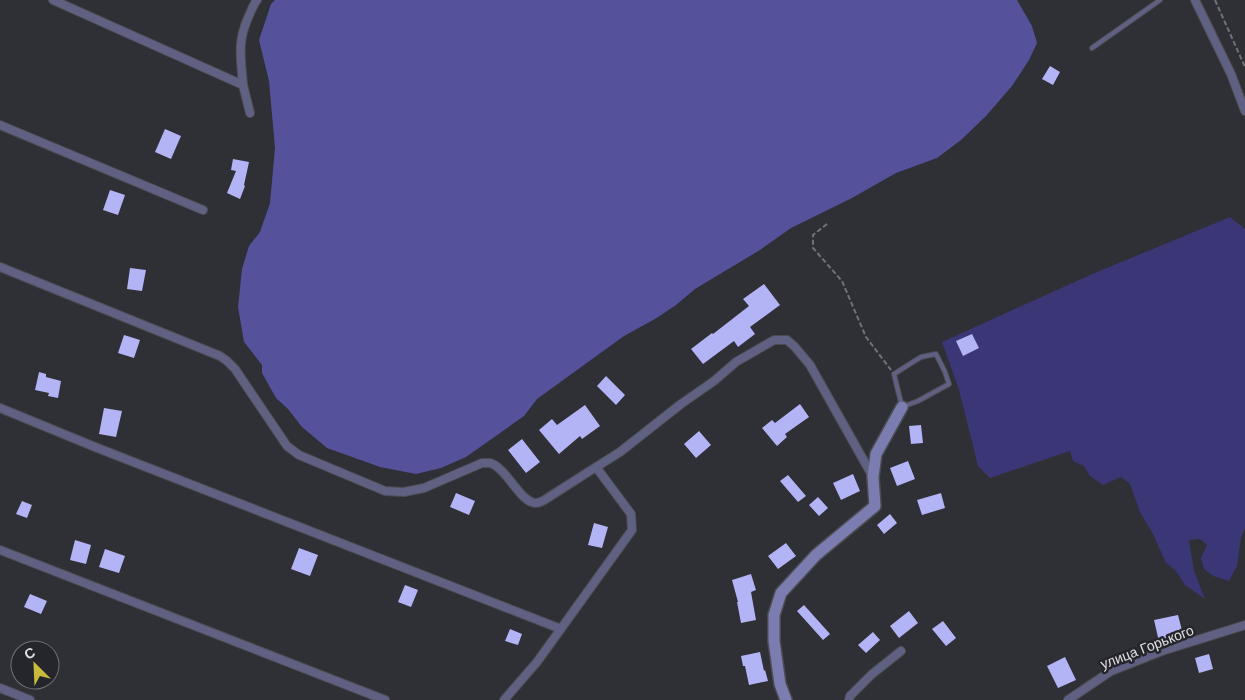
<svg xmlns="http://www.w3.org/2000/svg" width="1245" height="700" font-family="Arial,sans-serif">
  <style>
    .green { fill: #3b3676 }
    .water { fill: #55519b }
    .building { fill: #b3b4f6 }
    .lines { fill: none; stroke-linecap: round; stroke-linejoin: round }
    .lane-casing { stroke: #4b4b52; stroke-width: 6 }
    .street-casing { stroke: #4b4b52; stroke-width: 10 }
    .secondary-casing { stroke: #4b4b52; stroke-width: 14 }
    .path { stroke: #717177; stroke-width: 2; stroke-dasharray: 5 2.5; stroke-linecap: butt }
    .lane { stroke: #606182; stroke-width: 4 }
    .street { stroke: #606182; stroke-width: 8 }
    .secondary { stroke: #7b7cb0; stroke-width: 11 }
    .labels { text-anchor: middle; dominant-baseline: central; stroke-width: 5; stroke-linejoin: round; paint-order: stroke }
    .street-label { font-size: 14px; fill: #e0e0e4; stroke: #25252c }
  </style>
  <rect width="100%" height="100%" fill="#2f2f36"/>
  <path class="green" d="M1230,217L1245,229V528L1241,538L1237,566L1229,581L1213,576L1204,569L1201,558L1207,545L1200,539L1189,540L1194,571L1205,599L1185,585L1176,571L1166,563L1153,534L1140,512L1130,484L1121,477L1103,485L1090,476L1084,466L1073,461L1070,451L990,478L978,466L959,390L942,342L1090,275Z"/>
  <path class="water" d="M275,0H1017L1032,26L1037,43L1029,60L1012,86L986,116L961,140L937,158L896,173L852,198L791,228L760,250L695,289L676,305L655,319L624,336L537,399L524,416L466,457L441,468L416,474L380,467L327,448L302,427L288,409L276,398L262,373V365L244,342L238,307L242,269L249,246L260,232L270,203L275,148L269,81L259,40L271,4Z"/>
  <path class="building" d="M1050,66L1060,72L1053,85L1042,79Z
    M165,129L181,136L171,159L155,152Z
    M233,159L249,162L244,185L245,186L240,199L227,193L236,171L231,170Z
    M110,190L125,195L118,215L103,210Z
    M130,268L146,270L142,291L127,289Z
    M764,284L780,305L750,327L755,334L738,347L734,341L703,364L691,349L712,333L713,334L749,306L743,299Z
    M972,334L979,348L963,356L956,341Z
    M124,335L140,340L134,358L118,353Z
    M39,372L46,374V377L61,381L58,398L48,396L49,393L35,390Z
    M606,376L625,395L616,405L597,386Z
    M800,404L809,417L785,434L787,437L777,446L762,428L772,420L775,423Z
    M585,405L600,426L582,439L580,436L559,454L539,430L552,419L557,425Z
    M104,408L122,411L116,437L99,434Z
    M921,425L923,443L911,444L909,426Z
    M699,431L711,445L696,458L684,444Z
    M522,439L540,462L526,473L508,450Z
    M908,461L915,479L897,486L890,468Z
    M853,474L860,491L841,500L833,483Z
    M788,475L806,496L798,502L780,481Z
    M456,493L475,501L469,515L450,507Z
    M941,493L945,508L922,515L917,500Z
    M818,497L828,508L819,516L809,505Z
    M22,501L32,505L27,518L16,514Z
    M890,514L897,523L884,534L877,525Z
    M594,523L608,527L602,548L588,545Z
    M75,540L91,545L86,564L70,560Z
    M786,543L796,556L778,569L768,556Z
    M299,548L318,555L310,576L291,569Z
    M105,549L125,556L119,573L99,567Z
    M751,574L756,590L751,592L756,620L741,623L737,602H738L732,580Z
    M405,585L418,590L411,607L398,602Z
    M30,594L47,601L41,614L24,607Z
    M804,605L830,634L823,640L797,611Z
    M909,611L918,623L899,638L890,626Z
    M1178,615L1184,638L1160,646L1154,620Z
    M943,621L956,638L946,646L932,629Z
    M510,629L522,634L518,645L505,641Z
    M873,632L880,640L866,653L858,645Z
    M760,652L764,671L765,670L768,681L749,685L745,666H743L741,656Z
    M1209,654L1213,669L1199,673L1195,658Z
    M1065,657L1076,680L1058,688L1047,666Z"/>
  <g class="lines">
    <g class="lane-casing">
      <path id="lane" d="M1092,48L1160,0
        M936,354L945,372L949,384L918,401L902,407L894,374L921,357Z"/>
    </g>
    <g class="street-casing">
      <path id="street" d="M53,0L243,85L250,113
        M1195,0L1231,74L1245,111
        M243,85C241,59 237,42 248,18C251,11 253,5 257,0
        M0,125L203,210
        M0,267L220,356L227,361L235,369L287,446L299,455L385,491L404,492L424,488L482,463C483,463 489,463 490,463C506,467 520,502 535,503C538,503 543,501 546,499L585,474L620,452L681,404L714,381L736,362L774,340H787L795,347L810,365L873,477
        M0,408L95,447L561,629
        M0,550L385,700
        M0,688L30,700
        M504,700L537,662L632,530L631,514L596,467
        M849,700L850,696L871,675L901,651
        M1068,700L1111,671L1162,651L1245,625"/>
    </g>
    <g class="secondary-casing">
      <path id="secondary" d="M786,700L780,684L774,641V615L781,593L816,555L875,506L873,477L876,454L902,407"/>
    </g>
    <path class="path" d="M1215,0L1245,67
      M827,224L813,235V248L842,281L866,337L891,370"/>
    <use href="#lane" class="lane"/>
    <use href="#street" class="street"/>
    <use href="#secondary" class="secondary"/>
  </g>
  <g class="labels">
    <g class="street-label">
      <text transform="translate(1147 647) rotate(-21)">улица Горького</text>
    </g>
  </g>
  <g transform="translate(35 665) rotate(336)"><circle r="24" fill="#25252c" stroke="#707076"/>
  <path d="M0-4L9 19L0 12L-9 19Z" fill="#c8bb3b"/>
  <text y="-8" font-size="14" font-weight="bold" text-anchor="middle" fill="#e0e0e4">С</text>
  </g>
</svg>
